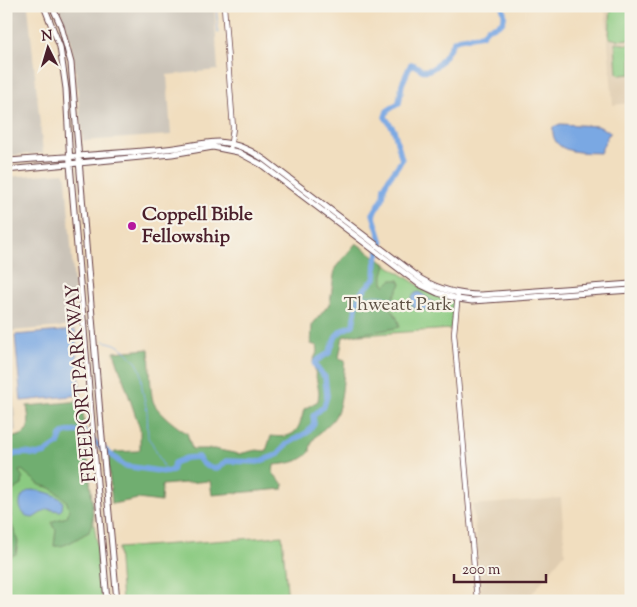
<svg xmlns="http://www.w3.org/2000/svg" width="637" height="607" font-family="'Sorts Mill Goudy',serif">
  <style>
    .built { fill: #e0cdb1 }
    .industrial { fill: #cac3b8 }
    .green { fill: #8bca81; stroke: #6a7456 }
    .forest { fill: #70ae6f; stroke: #5d664d }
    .water { fill: #7aa8e3; stroke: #626487 }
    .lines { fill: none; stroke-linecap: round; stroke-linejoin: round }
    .stream { stroke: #7aa8e3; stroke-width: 1 }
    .river { stroke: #7aa8e3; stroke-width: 5.5 }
    .tertiary-casing { stroke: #633c41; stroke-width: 6 }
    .secondary-casing { stroke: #633c41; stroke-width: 7 }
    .tertiary { stroke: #fff; stroke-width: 4.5 }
    .secondary { stroke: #fff; stroke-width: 5 }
    .poi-dot { fill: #b5179e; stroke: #f7f3e8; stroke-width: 2 }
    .labels { text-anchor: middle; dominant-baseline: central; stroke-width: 4.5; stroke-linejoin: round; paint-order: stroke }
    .poi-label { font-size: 19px; font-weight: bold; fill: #4a1f2b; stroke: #f7f3e8; text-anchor: start }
    .park-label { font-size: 19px; fill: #5e5245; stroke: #f7f3e8 }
    .street-label { font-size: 19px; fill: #4a1f2b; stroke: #f7f3e8 }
  </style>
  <rect width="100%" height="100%" fill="#f7f3e8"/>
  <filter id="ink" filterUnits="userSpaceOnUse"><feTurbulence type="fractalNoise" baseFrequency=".02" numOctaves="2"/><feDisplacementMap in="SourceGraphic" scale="10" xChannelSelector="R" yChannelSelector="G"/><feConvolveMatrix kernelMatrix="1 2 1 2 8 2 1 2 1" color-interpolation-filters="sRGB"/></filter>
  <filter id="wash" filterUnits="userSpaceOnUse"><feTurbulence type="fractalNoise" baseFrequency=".0096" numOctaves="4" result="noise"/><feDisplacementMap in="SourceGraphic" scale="20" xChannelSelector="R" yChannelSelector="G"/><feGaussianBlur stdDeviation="1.12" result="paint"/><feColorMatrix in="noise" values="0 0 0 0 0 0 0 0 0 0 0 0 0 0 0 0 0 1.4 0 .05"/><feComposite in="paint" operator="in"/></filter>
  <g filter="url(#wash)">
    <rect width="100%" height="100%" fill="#f1debf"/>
    <path class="built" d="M605,6H631V103L613,105Z
      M561,498L565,553L526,601H481L473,505Z"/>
    <path class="industrial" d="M6,6H28L43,153L6,156Z
      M58,6H214L218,70L167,75L171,135L83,141L74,59L67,27Z
      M64,173L66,178L77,326L8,331L16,430L6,435V177Z"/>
    <path class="green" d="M611,6H631V39L618,40L609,38Z
      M615,43L631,45V74L620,75L617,73Z
      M382,264H386L430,293L453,300L455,303L451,329L360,335Z
      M27,406L92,500L93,518L98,549L97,562L99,568L102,601H6V438C30,437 31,428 27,406Z
      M282,536L288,601H122L118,548Z"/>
    <path class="forest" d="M356,243L386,264L383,275V283L386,285L391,280H399L401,284L389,305L397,318L400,327C381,332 362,332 343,337L339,358L345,360C343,376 343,400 336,415C329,429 310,434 310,452C302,462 286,464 274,465L273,473L284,485L283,489L212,495L210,481L162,485L161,502L138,499L112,504L108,460L115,452L137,451L140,449V429L114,352L149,349C150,361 150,391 153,401C156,411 178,428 187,433L192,449H214L239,454L256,450L266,451L271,436C296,439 299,430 304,409L318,401L319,392L313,361L318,350L317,346L311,344L312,325L330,303L335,268Z
      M82,401L92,500L93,518L89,532C78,537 66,548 54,546L56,529L53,527L52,523L53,521L67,517L69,509L66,500L51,488L40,485L22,470L19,471L23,478L22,485L12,491L10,505L12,525L18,542L16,554L6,558V438C30,437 31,428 27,406Z"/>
    <path class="water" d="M560,124L598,126L610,132V134L608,135L600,153C583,152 550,155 553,127Z
      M419,292L438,306L439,308L428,310L415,309C409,303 410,294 419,292Z
      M75,330L81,395L21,401L15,335Z
      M31,490C43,491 53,493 63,501L62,509L60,511L47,509L33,518C17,516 15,495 31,490Z"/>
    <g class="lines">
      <path class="stream" d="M216,6L218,33
        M360,294L384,296L404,302
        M407,302H411
        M104,341L115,344L125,350L137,363L141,371L142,388L147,411L148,438L152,443L166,472"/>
      <path class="river" d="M6,459L15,454L26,453L37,455L45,453L58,444L61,436L66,432L83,431L86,435L125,466L166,472L172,471L174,463L186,458L198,457C203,466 208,468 219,468L226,461L258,462L277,455L287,444L308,432L314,424L313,416L324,406L327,396L325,377L320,372L315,365L316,361L329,353L336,336L341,331L353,325L357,302L360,294L375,278L376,260L382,243L373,214L383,198L384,187L389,178L402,160L394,130L385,117L387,111L399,103L402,84L411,64C416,65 418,68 422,70C437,74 448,50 454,41L458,39L482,35L488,28C502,25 508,21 502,6"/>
    </g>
  </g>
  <g filter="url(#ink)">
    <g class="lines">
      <g class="tertiary-casing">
        <path id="tertiary" d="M224,6L233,128L230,150
          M458,293L454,333L477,601"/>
      </g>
      <g class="secondary-casing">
        <path id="secondary" d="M44,6L60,47L66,89L70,164L107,601
          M52,6L61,26L71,63L101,426L117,601
          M6,161C60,157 113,154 166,149C184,148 201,142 219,142C236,143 251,150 265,160L421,279C440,290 459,295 481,295L631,284
          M6,170L172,154L213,147L238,152L262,165L419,284L438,293L458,299L472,301L631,290"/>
      </g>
      <use href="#tertiary" class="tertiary"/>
      <use href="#secondary" class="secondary"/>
    </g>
  </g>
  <circle class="poi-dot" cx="132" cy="226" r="5"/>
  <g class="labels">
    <g class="poi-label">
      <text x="142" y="215">Coppell Bible<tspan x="142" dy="22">Fellowship</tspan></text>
    </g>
    <g class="park-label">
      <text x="398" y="305">Thweatt Park</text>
    </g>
    <g class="street-label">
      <text transform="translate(82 383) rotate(-95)">FREEPORT PARKWAY</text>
    </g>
  </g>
  <rect width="637" height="607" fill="none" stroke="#f7f3e8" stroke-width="25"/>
  <g transform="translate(48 48) rotate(355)" stroke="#f7f3e8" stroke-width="4" paint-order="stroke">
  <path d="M0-4L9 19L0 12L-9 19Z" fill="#4a1f2b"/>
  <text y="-8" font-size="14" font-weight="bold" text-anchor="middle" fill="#4a1f2b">N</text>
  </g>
  <path d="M454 574v8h92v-8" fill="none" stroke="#4a1f2b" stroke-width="2.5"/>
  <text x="462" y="574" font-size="15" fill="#4a1f2b" stroke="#f7f3e8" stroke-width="4" paint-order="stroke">200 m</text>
</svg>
